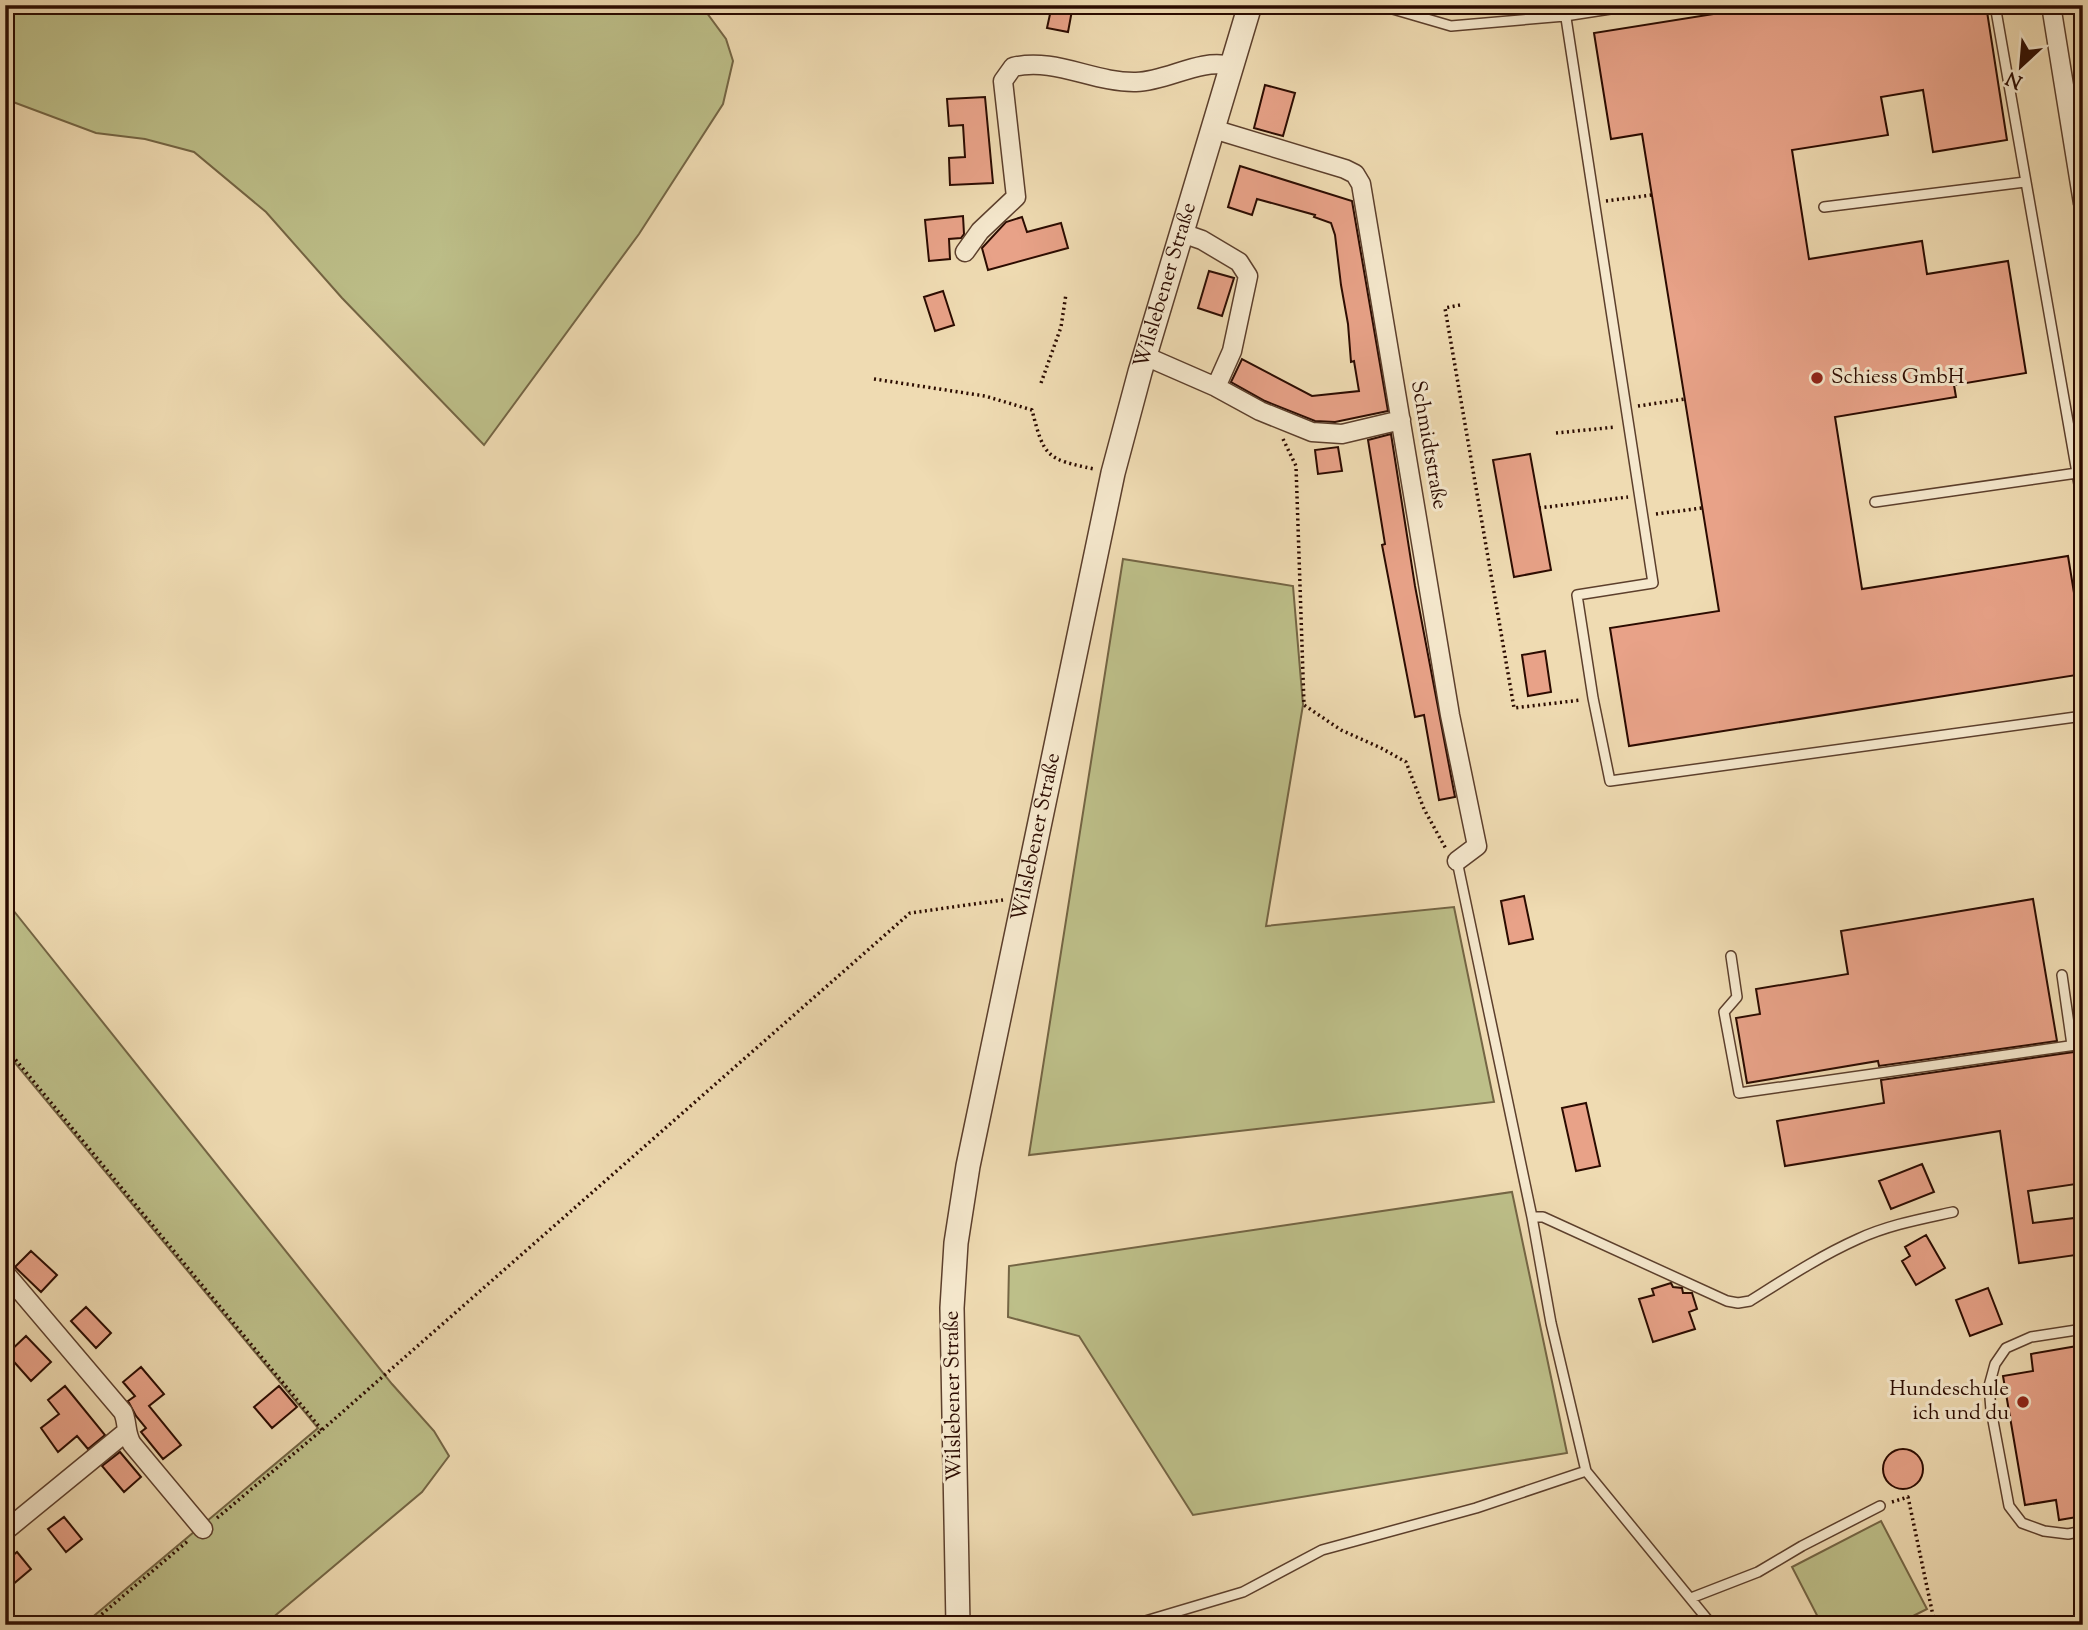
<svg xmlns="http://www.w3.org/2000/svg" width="2088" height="1630" font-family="'Sorts Mill Goudy',serif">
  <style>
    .green { fill: #bdbf89; stroke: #746544; stroke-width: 2 }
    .building { fill: #e8a288; stroke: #2b0b00; stroke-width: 2 }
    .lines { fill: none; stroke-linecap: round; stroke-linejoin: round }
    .service-casing { stroke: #5c3f2c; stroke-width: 12 }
    .minor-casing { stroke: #5c3f2c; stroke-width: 21 }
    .tertiary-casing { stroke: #5c3f2c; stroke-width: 26 }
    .path { stroke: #2b0b00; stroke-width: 3.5; stroke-dasharray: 2 3.5; stroke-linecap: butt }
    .service { stroke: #f5e8cd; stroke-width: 9 }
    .minor { stroke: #f5e8cd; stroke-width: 18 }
    .tertiary { stroke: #f5e8cd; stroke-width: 23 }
    .poi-dot { fill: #8f2418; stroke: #f5e8cd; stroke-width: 2.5 }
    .labels { text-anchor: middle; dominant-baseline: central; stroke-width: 6; stroke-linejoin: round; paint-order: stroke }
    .street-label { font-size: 21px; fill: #2b0b00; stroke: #f5e8cd }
    .poi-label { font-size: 21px; fill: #2b0b00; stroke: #f5e8cd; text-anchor: start }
  </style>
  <rect width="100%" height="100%" fill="#efdbb2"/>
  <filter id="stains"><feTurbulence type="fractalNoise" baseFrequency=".00286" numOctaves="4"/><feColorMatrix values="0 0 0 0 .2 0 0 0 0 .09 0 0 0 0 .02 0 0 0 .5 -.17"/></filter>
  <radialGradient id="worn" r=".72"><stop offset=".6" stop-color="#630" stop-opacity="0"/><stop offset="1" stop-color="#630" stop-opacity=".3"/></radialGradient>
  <path class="green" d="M5,5H701L726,39L733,61L723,104L639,234L484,445L342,298L266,212L194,152L145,139L96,133L5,99Z
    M1123,559L1293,586L1303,705L1266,926L1454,907L1494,1102L1029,1155Z
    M5,900L392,1384L434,1431L449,1456L422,1492L264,1625H83L318,1428L5,1051Z
    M1512,1192L1567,1453L1193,1515L1079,1336L1008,1317L1009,1266Z
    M1881,1521L1927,1609L1901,1622L1902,1625H1822L1792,1567Z"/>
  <path class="building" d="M1052,5H1073L1068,32L1047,28Z
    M1770,5H1986L2007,140L1933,152L1923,90L1881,97L1888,135L1792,150L1809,259L1922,241L1927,274L2008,261L2026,373L1954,385L1956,397L1835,417L1862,589L2068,556L2083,648V674L1629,746L1610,628L1719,611L1642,134L1611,139L1594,33Z
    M1265,85L1295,93L1283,136L1254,128Z
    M985,97L993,183L950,185L949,158L965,157L963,125L949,126L947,99Z
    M1240,166L1352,201L1388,411L1335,422L1315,421L1265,401L1231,382L1242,359L1312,396L1359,391L1354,361L1351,362L1348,324L1341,285L1335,235L1331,223L1314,217L1315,215L1257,199L1252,215L1228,207Z
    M963,216L964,234L961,238L949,239L950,259L929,261L925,220Z
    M1022,217L1027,232L1061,223L1068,248L988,270L982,248L1006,222Z
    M1209,271L1234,278L1222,316L1198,308Z
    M943,291L954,325L935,331L924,297Z
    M1391,434L1415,586L1455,797L1439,800L1424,715L1415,717L1382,545L1385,544L1368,440Z
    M1338,447L1342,471L1318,474L1315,450Z
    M1530,454L1551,570L1514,577L1493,460Z
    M1545,651L1551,692L1528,696L1522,655Z
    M1524,896L1533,939L1509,944L1501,901Z
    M2033,899L2057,1041L1879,1066L1878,1061L1747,1083L1736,1018L1760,1014L1756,989L1848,974L1841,931Z
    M2074,1052L2083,1106V1183L2028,1191L2033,1223L2083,1217V1254L2019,1263L2000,1131L1785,1166L1777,1121L1884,1103L1881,1080Z
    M1586,1103L1600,1166L1576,1171L1562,1108Z
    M1922,1164L1934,1192L1891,1209L1879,1181Z
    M1926,1235L1945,1268L1916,1285L1902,1261L1910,1256L1905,1247Z
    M31,1251L57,1275L41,1292L15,1267Z
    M1671,1283L1673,1287L1682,1288L1683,1293H1692L1697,1309L1689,1312L1695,1329L1653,1342L1639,1299L1654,1295L1652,1289Z
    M1988,1288L2002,1324L1970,1336L1956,1300Z
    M86,1307L111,1333L96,1348L71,1321Z
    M26,1336L51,1362L31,1381L7,1354Z
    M2083,1345V1516L2059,1520L2056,1500L2025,1505L2003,1376L2033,1371L2031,1354Z
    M141,1367L164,1394L149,1406L181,1445L163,1459L141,1432L146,1428L136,1416L128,1401L135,1396L123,1382Z
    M65,1386L105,1435L88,1449L77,1436L58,1452L41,1428L59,1414L48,1400Z
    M279,1386L297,1407L272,1428L254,1407Z
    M1883 1469a20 20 0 1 1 40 0a20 20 0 1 1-40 0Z
    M120,1452L141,1477L124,1492L102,1466Z
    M64,1517L82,1539L66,1552L48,1529Z
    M17,1552L31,1569L5,1591V1562Z"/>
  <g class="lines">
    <g class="service-casing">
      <path id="service" d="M1379,5L1451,26L1565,16L1636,5
        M1564,5L1653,583L1577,595L1593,698L1610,781L2083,716
        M1995,5L2083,507
        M1824,207L2025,182
        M1875,502L2077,473
        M1457,861L1532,1217L1551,1323L1586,1471L1712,1625
        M1731,956L1737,997L1724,1012L1739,1093L2083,1044
        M2062,975L2072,1045
        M1532,1217H1543L1727,1301L1738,1303L1750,1301C1785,1279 1820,1256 1858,1239C1888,1225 1921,1219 1953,1212
        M2083,1329L2031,1337L2006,1348L1995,1364L1989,1386L1991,1410L2009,1506L2022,1523L2044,1531L2068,1534L2083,1531
        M1691,1598L1758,1572L1802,1546L1880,1506
        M1132,1625L1243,1592L1322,1550L1476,1508L1586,1471"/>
    </g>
    <g class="minor-casing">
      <path id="minor" d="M2051,5L2083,203
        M1213,129L1345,169L1355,174L1361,184L1450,715L1477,846L1457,861
        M1182,233L1202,240L1239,262L1248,276L1232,351L1216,387
        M965,252L980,231L1016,197L1003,81L1013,67C1055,57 1094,83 1136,82C1169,81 1199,58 1231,66
        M1145,356L1216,387L1260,411L1312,432L1342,434L1401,420
        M5,1273L123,1412C128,1423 125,1433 132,1444L203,1529
        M5,1531L126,1432"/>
    </g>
    <g class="tertiary-casing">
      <g id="tertiary">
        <path id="s1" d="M958,1625L952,1308L956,1243L968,1166L1113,473L1140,372L1250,5"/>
      </g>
    </g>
    <path class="path" d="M1606,201L1652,195
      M1460,305L1445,308L1514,708L1581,700
      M874,379L985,396L1032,410C1044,457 1046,459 1094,469
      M1041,383L1061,327L1066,294
      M1638,406L1685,399
      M1556,433L1616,427
      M1283,439L1296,466L1304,705L1341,730L1381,748L1406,762L1424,809L1446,849
      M1539,508L1628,497
      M1656,514L1702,508
      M5,1047L322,1430
      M1892,1502L1908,1497L1935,1625
      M217,1518L322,1430L910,913L1003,900
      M89,1625L189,1540"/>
    <use href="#service" class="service"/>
    <use href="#minor" class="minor"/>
    <use href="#tertiary" class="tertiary"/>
  </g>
  <g class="poi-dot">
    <circle cx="1817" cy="378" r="7"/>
    <circle cx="2023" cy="1402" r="7"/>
  </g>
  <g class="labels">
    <g class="street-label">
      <text stroke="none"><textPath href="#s1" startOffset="1363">Wilslebener Straße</textPath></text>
      <text transform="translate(1428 445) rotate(80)">Schmidtstraße</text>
      <text stroke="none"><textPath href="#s1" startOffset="796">Wilslebener Straße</textPath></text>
      <text transform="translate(954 1396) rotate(-91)">Wilslebener Straße</text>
    </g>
    <g class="poi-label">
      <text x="1831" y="378">Schiess GmbH</text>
      <text x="2009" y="1390" text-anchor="end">Hundeschule<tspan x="2009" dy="24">ich und du</tspan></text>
    </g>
  </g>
  <rect width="2088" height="1630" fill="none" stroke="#efdbb2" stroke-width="28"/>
  <rect x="7" y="7" width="2074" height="1616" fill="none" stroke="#2b0b00" stroke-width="3.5"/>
  <rect x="14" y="14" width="2060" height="1602" fill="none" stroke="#2b0b00" stroke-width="2"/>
  <g transform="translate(2021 66) rotate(206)" stroke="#f5e8cd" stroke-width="5" paint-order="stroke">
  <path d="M0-5L12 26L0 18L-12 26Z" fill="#2b0b00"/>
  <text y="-10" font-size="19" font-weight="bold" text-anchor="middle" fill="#2b0b00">N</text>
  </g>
  <rect width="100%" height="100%" filter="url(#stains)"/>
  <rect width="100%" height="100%" fill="url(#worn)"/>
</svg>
